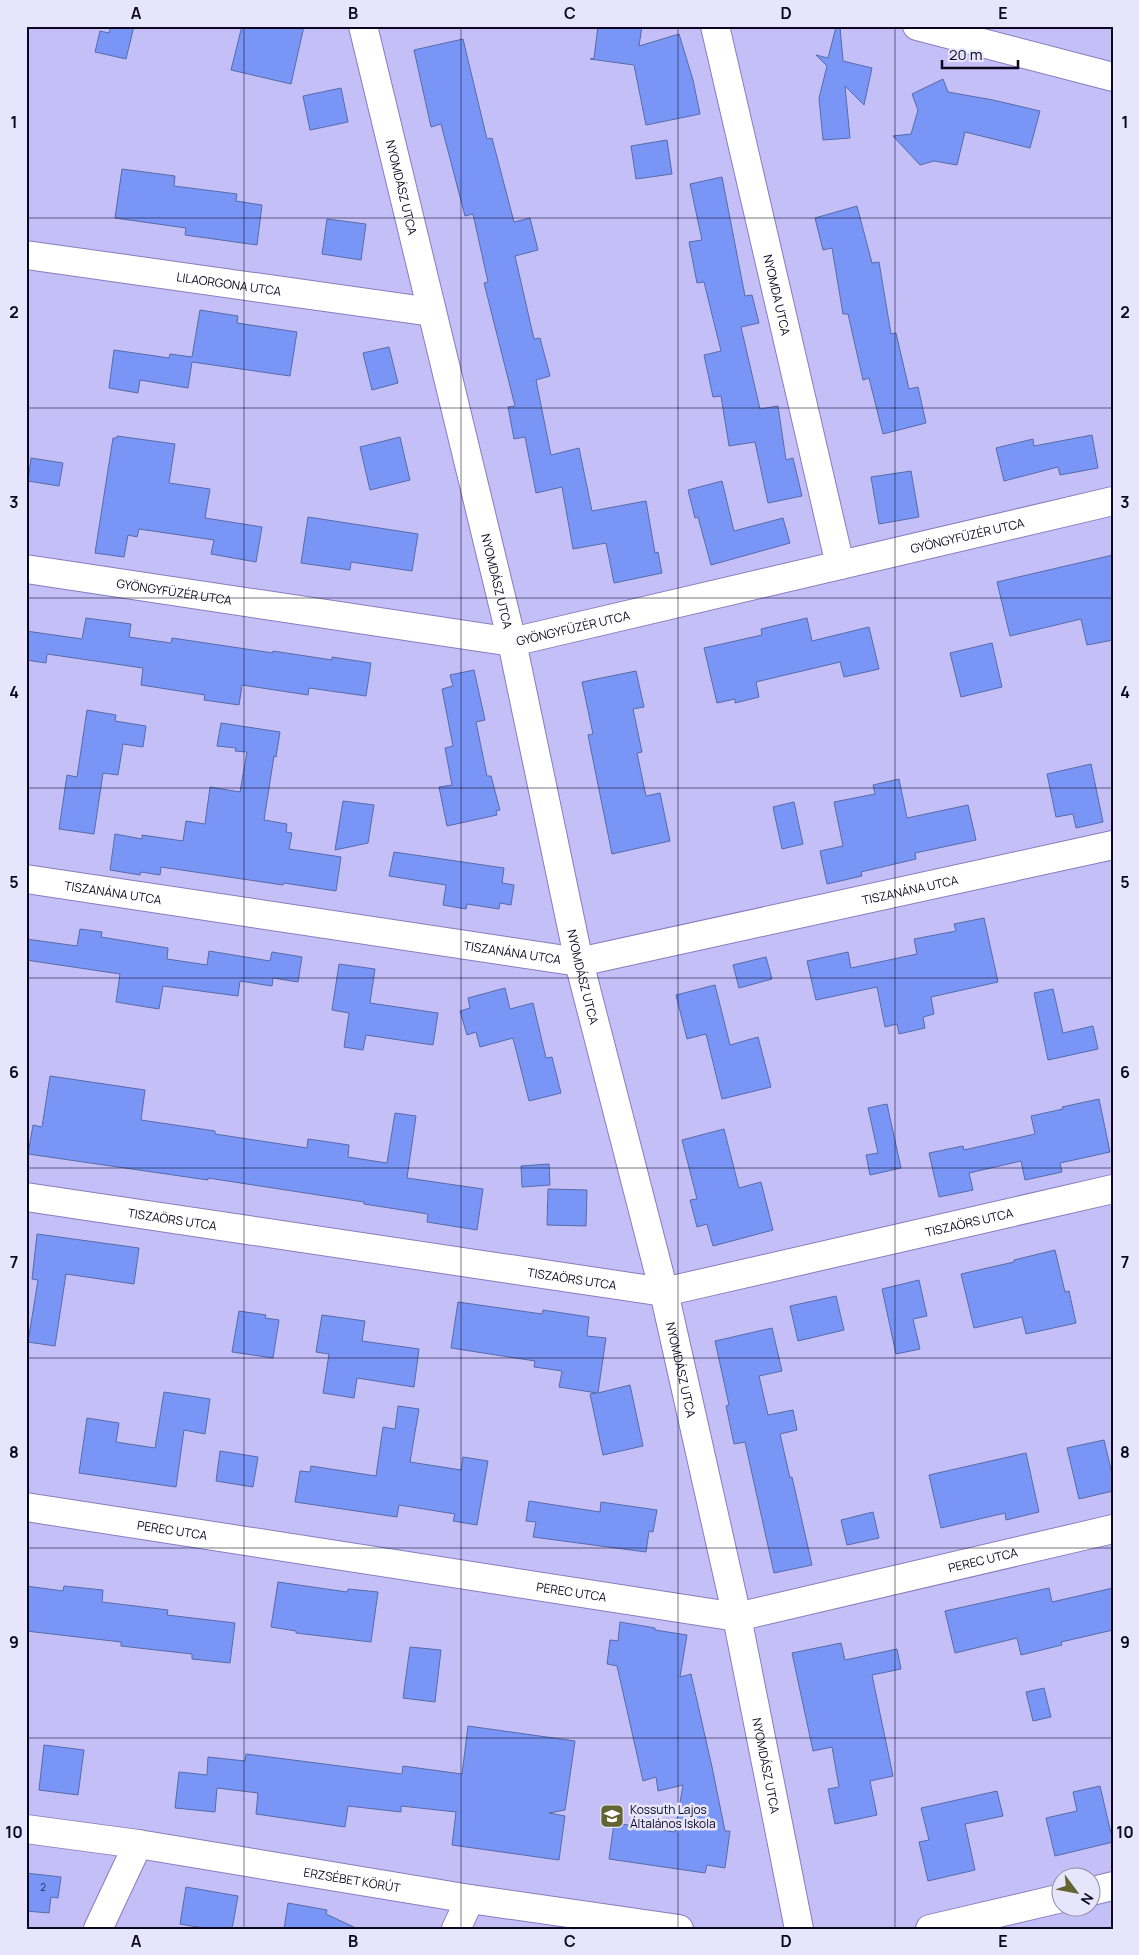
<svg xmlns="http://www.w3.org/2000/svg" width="1139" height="1955" font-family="Manrope,sans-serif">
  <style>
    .building { fill: #7996f6; stroke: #576ba8 }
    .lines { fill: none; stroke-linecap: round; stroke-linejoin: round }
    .minor-casing { stroke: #867dbf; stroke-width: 30 }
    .secondary-casing { stroke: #867dbf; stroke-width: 30 }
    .minor { stroke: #fff; stroke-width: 28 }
    .secondary { stroke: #fff; stroke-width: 28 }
    .grid { fill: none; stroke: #0c071f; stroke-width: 1; stroke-opacity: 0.55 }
    .labels { text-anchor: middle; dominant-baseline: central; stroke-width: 5; stroke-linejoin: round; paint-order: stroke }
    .number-label { font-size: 10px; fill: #272b55 }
    .street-label { font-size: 12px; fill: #0c071f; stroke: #e7e5fb }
    .poi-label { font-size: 12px; fill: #0c071f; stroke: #e7e5fb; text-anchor: start }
    .neatline { fill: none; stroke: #0c071f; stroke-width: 2 }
    .grid-label { font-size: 16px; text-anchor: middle; font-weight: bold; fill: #0c071f }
  </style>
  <rect width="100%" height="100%" fill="#c5bff8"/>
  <path class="building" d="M111,26H134L126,59L95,52L100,31L109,33Z
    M242,26H304L291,84L231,70Z
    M598,26H642L639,46L679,34L693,80L700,114L646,125L634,65L590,59L594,58Z
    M836,27H840L843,61L872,68L864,105L845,86L850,138L823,140L819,98L827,66L816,55L828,58Z
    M463,39L487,139L492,138L514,222L530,218L538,250L515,256L534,339L540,338L550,376L536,380L551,455L579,448L592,511L646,501L655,553L658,552L662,573L614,583L606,543L573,549L562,487L536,493L525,437L514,439L508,407L515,406L484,283L488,282L473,214L465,216L441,124L431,127L414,50Z
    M943,79L948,92L993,100L1040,111L1030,148L965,132L957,165L934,161L920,165L893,136L911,134L918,110L912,94Z
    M341,88L348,122L310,130L303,96Z
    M667,140L672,174L636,179L631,146Z
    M122,169L175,176L174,186L237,194L236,201L262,205L257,245L185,235L186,228L115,218Z
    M722,177L745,296L752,295L759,323L741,327L760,409L778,406L786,460L793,458L802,496L768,503L755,442L729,446L721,396L713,397L704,355L721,351L704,282L697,283L689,242L702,240L690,184Z
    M857,206L872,263L879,262L891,334L896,333L909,389L918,387L926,423L883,434L869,378L863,380L848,314H843L832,248L823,250L815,218Z
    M327,219L366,224L361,260L322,254Z
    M200,310L238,316L237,323L297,332L290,376L192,362L188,388L140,380L138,393L109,388L114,350L169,358L170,354L192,357Z
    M389,347L398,383L372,390L363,353Z
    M1092,435L1098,468L1060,475L1058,467L1004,481L996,448L1033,439L1034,446Z
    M117,436L175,444L169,483L210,489L205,518L262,527L256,562L211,554L214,540L139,529L137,537L128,535L124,557L95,553L113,438H117Z
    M400,437L410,480L370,490L360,447Z
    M31,458L63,463L59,486L28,481Z
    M911,471L919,517L879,524L871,477Z
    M722,481L734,531L783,518L790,543L711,565L698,517L695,518L688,490Z
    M308,517L418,534L412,571L351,562L350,570L301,563Z
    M1113,555V640L1087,645L1081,619L1010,636L997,582Z
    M86,618L131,624L129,637L171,643L172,638L273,653V651L332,660V657L371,663L366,696L309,688L308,695L242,685L239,705L204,700L205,695L141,685L143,668L47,654L46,663L26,660V631L82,639Z
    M807,618L812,641L869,627L879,669L844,677L840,662L756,682L759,697L735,703V699L717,703L704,648L762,635L761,629Z
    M992,643L1002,687L961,697L950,653Z
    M474,670L485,720L476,722L487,776H491L500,810L496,811L497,815L447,826L439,787L452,785L445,748L453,746L442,689L453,686L450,675Z
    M636,671L644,707L633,709L642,752L637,753L646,796L660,793L670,841L612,854L588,735L593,734L582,682Z
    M87,710L116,715L115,721L146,726L143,747L123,744L118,775L103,773L94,834L59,829L67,775L77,777Z
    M221,723L280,732L276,757L274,756L264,820L287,824L286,832L292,833L289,849L341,857L336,891L284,883L283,885L161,867L160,875L141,872L140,875L110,870L115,834L142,839V835L183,841L186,821L205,824L210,787L240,792L247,752L235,751L236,748L217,746Z
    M1091,764L1103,822L1076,828L1073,814L1056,817L1047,774Z
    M899,779L907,818L968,805L976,840L915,853L916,859L861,872L862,876L827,884L820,851L843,846L834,802L875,794L873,785Z
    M343,801L374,805L368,843L335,850Z
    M794,802L803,844L782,849L773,807Z
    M394,852L504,868L502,883L514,885L511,905L500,903L499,909L467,904L466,909L443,905L446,885L389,876Z
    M984,918L998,982L931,997L934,1014L923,1017L925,1028L899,1034L897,1024L885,1027L877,987L816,1000L807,961L848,952L851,968L917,954L914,939L956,931L954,924Z
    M80,929L102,932L101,937L168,948L167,959L207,965L209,951L270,961L272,952L302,957L298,982L273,978L272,986L240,981L238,996L163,986L159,1009L116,1002L120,974L26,960V939L77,946Z
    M766,957L772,979L739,988L733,965Z
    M339,964L375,969L370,1003L438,1013L433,1045L366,1035L363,1050L344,1047L349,1013L332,1010Z
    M715,985L730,1045L758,1037L771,1087L722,1099L706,1034L687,1039L676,995Z
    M505,988L510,1009L533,1003L546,1058L552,1057L561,1093L529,1101L513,1038L480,1047L476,1032L467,1035L460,1011L470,1008L468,998Z
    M1053,989L1063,1033L1093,1026L1098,1049L1048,1060L1034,993Z
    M50,1076L145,1090L141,1120L215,1131V1134L307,1148L308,1139L349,1145L348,1157L387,1163L395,1113L416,1116L407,1178L483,1189L477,1230L427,1222L428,1214L364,1204V1202L208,1178V1180L28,1154L33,1125L42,1127Z
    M1099,1099L1110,1152L1060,1163L1062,1172L1025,1180L1021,1161L969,1173L973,1190L939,1197L929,1153L963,1146L964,1150L1035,1134L1031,1116L1063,1109L1062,1107Z
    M887,1104L901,1168L870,1175L866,1155L878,1153L868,1108Z
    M724,1129L739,1188L761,1182L773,1230L713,1246L707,1224L697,1227L690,1200L697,1199L682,1140Z
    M549,1164L550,1185L522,1187L521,1166Z
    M548,1189L587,1190L586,1226L547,1225Z
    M37,1234L139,1248L134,1284L66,1274L55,1346L28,1342L38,1280L32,1279Z
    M1055,1250L1065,1292L1069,1291L1076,1323L1026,1334L1022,1317L974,1328L961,1274L1014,1262V1260Z
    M919,1280L927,1316L913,1319L920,1349L896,1354L882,1289Z
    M836,1296L844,1330L798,1341L790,1306Z
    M458,1302L542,1314L543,1310L589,1317L587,1336L606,1338L598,1393L630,1385L643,1446L603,1455L590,1394L597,1393L559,1387L562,1371L534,1367L535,1361L451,1348Z
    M239,1311L266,1315L265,1318L279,1320L273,1358L232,1352Z
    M322,1315L365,1321L362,1341L419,1349L414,1387L357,1378L354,1398L323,1393L329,1354L316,1352Z
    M772,1328L782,1371L759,1376L768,1415L793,1410L797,1430L780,1434L790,1478L792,1477L812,1565L774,1573L745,1442L734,1444L726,1406L729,1405L715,1341Z
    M164,1392L210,1399L205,1434L184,1430L176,1487L79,1473L87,1418L119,1423L116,1442L155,1448Z
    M398,1406L419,1409L410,1462L461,1470L463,1457L488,1461L477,1525L453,1521L455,1514L399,1505L397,1517L295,1502L300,1471L310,1472L311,1466L376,1476L383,1427L395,1429Z
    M1104,1440L1113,1478V1491L1079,1499L1067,1448Z
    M220,1451L258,1457L253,1487L216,1481Z
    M1026,1453L1039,1512L1006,1520L1005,1513L941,1528L929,1475Z
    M529,1501L600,1512L601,1502L657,1510L653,1532L649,1531L646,1552L533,1537L536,1522L526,1521Z
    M873,1512L879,1538L847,1545L841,1520Z
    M278,1582L347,1592L348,1589L378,1592L371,1642L296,1633V1631L271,1627Z
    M26,1586L63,1591L64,1586L103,1590L102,1602L168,1610L167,1615L235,1623L230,1663L192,1659V1654L121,1646V1642L26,1631Z
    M1049,1588L1052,1602L1113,1588V1630L1061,1642L1062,1645L1021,1655L1017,1638L955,1653L945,1611Z
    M620,1622L655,1628V1630L687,1635L680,1677L691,1674L712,1767L725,1831H730L725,1868L707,1865L705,1873L609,1859L614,1823L675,1832L683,1785L658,1791L656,1777L643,1781L617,1666L607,1664L610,1640L618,1641Z
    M841,1643L845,1660L897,1649L901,1669L872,1675L893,1776L870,1781L877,1815L835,1824L828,1789L839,1787L832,1747L813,1751L792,1653Z
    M410,1647L441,1650L435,1702L403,1698Z
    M1044,1688L1051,1717L1033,1721L1026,1692Z
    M468,1726L575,1741L565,1810L549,1813L565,1816L559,1860L452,1845L456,1812L401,1806V1812L348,1806L345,1827L256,1814L258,1793L217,1788L215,1812L175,1808L179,1772L207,1775L208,1757L245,1761L246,1754L402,1774L403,1766L462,1774Z
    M44,1745L84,1750L78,1795L39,1790Z
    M1100,1786L1113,1842L1055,1856L1046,1818L1077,1811L1073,1792Z
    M997,1791L1003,1816L965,1824L975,1870L928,1881L919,1842L929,1840L921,1808Z
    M26,1873L61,1877L58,1898L51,1897L49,1913L26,1911Z
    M186,1887L238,1896L232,1929H210L180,1924Z
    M288,1903L327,1910L326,1914L358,1929H284Z"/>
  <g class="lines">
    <g class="minor-casing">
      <g id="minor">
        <path id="s1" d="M363,26L512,642L579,962L664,1292L737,1617L799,1929"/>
        <path id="s2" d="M715,26L840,565"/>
        <path id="s3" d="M26,255L432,312"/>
        <path id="s4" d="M26,569L512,642L1113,501"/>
        <path id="s5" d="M26,879L579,962L1113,845"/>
        <path id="s6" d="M26,1197L664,1292L1113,1189"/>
        <path id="s7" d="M26,1507L737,1617L1113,1529"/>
        <path id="s8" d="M26,1829L138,1844L470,1899L679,1929"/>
        <path d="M1092,1891L1113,1886"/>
        <path d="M98,1929L138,1844"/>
        <path d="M456,1929L470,1899"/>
        <path d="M930,1929L1062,1898"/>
      </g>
    </g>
    <g class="secondary-casing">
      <path id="secondary" d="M917,26L1113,77"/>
    </g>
    <use href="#minor" class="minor"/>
    <use href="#secondary" class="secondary"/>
  </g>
  <path class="grid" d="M244,26V1929M461,26V1929M678,26V1929M895,26V1929M26,218H1113M26,408H1113M26,598H1113M26,788H1113M26,978H1113M26,1168H1113M26,1358H1113M26,1548H1113M26,1738H1113"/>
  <defs>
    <g id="school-square" transform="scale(1.25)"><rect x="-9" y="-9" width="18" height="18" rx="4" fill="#636431" stroke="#e7e5fb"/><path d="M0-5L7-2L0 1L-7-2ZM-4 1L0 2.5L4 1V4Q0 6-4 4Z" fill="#fff"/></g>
  </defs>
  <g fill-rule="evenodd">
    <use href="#school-square" x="612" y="1816"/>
  </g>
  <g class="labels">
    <g class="number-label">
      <text x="43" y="1887">2</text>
    </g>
    <g class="street-label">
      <text stroke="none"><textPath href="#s1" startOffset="166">NYOMDÁSZ UTCA</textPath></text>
      <text stroke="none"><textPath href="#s3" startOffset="205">LILAORGONA UTCA</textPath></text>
      <text stroke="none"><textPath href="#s2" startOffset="276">NYOMDA UTCA</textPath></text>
      <text stroke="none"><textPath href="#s4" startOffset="959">GYÖNGYFÜZÉR UTCA</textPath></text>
      <text stroke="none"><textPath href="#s1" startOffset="571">NYOMDÁSZ UTCA</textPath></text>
      <text stroke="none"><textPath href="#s4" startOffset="150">GYÖNGYFÜZÉR UTCA</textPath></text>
      <text stroke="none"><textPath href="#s4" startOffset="554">GYÖNGYFÜZÉR UTCA</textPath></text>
      <text stroke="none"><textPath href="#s5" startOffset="898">TISZANÁNA UTCA</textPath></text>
      <text stroke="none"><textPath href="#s5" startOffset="88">TISZANÁNA UTCA</textPath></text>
      <text stroke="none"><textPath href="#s5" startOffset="492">TISZANÁNA UTCA</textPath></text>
      <text stroke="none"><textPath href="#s1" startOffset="976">NYOMDÁSZ UTCA</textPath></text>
      <text stroke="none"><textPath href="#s6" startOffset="148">TISZAÖRS UTCA</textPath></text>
      <text stroke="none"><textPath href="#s6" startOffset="958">TISZAÖRS UTCA</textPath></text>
      <text stroke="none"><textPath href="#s6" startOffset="552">TISZAÖRS UTCA</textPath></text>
      <text stroke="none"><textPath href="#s1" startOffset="1381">NYOMDÁSZ UTCA</textPath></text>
      <text stroke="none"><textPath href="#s7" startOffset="148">PEREC UTCA</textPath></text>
      <text stroke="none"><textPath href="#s7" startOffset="972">PEREC UTCA</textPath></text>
      <text stroke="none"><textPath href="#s7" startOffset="552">PEREC UTCA</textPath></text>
      <text stroke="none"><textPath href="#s1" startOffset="1786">NYOMDÁSZ UTCA</textPath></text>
      <text stroke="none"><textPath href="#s8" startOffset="330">ERZSÉBET KÖRÚT</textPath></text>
    </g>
    <g class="poi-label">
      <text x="630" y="1809">Kossuth Lajos<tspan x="630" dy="14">Általános Iskola</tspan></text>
    </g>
  </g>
  <rect width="1139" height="1955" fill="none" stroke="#e7e5fb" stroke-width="55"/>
  <g transform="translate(1076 1892) rotate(122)"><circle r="24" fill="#e7e5fb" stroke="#8f8ca3"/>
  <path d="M0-4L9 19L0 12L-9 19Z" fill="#636431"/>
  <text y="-8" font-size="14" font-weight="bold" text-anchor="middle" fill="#0c071f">N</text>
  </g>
  <path d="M942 60v8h76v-8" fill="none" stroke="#0c071f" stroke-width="2.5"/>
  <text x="949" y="60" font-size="15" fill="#0c071f" stroke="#e7e5fb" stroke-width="4" paint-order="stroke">20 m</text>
  <rect x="28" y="28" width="1084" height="1900" class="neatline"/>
  <g class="grid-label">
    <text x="136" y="19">A</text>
    <text x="353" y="19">B</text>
    <text x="570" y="19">C</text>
    <text x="786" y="19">D</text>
    <text x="1003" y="19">E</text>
    <text x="14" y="128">1</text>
    <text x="1125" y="128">1</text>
    <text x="14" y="318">2</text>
    <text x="1125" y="318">2</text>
    <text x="14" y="508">3</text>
    <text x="1125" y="508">3</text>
    <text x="14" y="698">4</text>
    <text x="1125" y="698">4</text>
    <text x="14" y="888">5</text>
    <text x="1125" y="888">5</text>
    <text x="14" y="1078">6</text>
    <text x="1125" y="1078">6</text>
    <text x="14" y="1268">7</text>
    <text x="1125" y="1268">7</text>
    <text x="14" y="1458">8</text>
    <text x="1125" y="1458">8</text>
    <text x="14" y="1648">9</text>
    <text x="1125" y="1648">9</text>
    <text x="14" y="1838">10</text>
    <text x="1125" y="1838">10</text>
    <text x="136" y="1947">A</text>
    <text x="353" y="1947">B</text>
    <text x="570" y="1947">C</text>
    <text x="786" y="1947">D</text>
    <text x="1003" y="1947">E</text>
  </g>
</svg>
